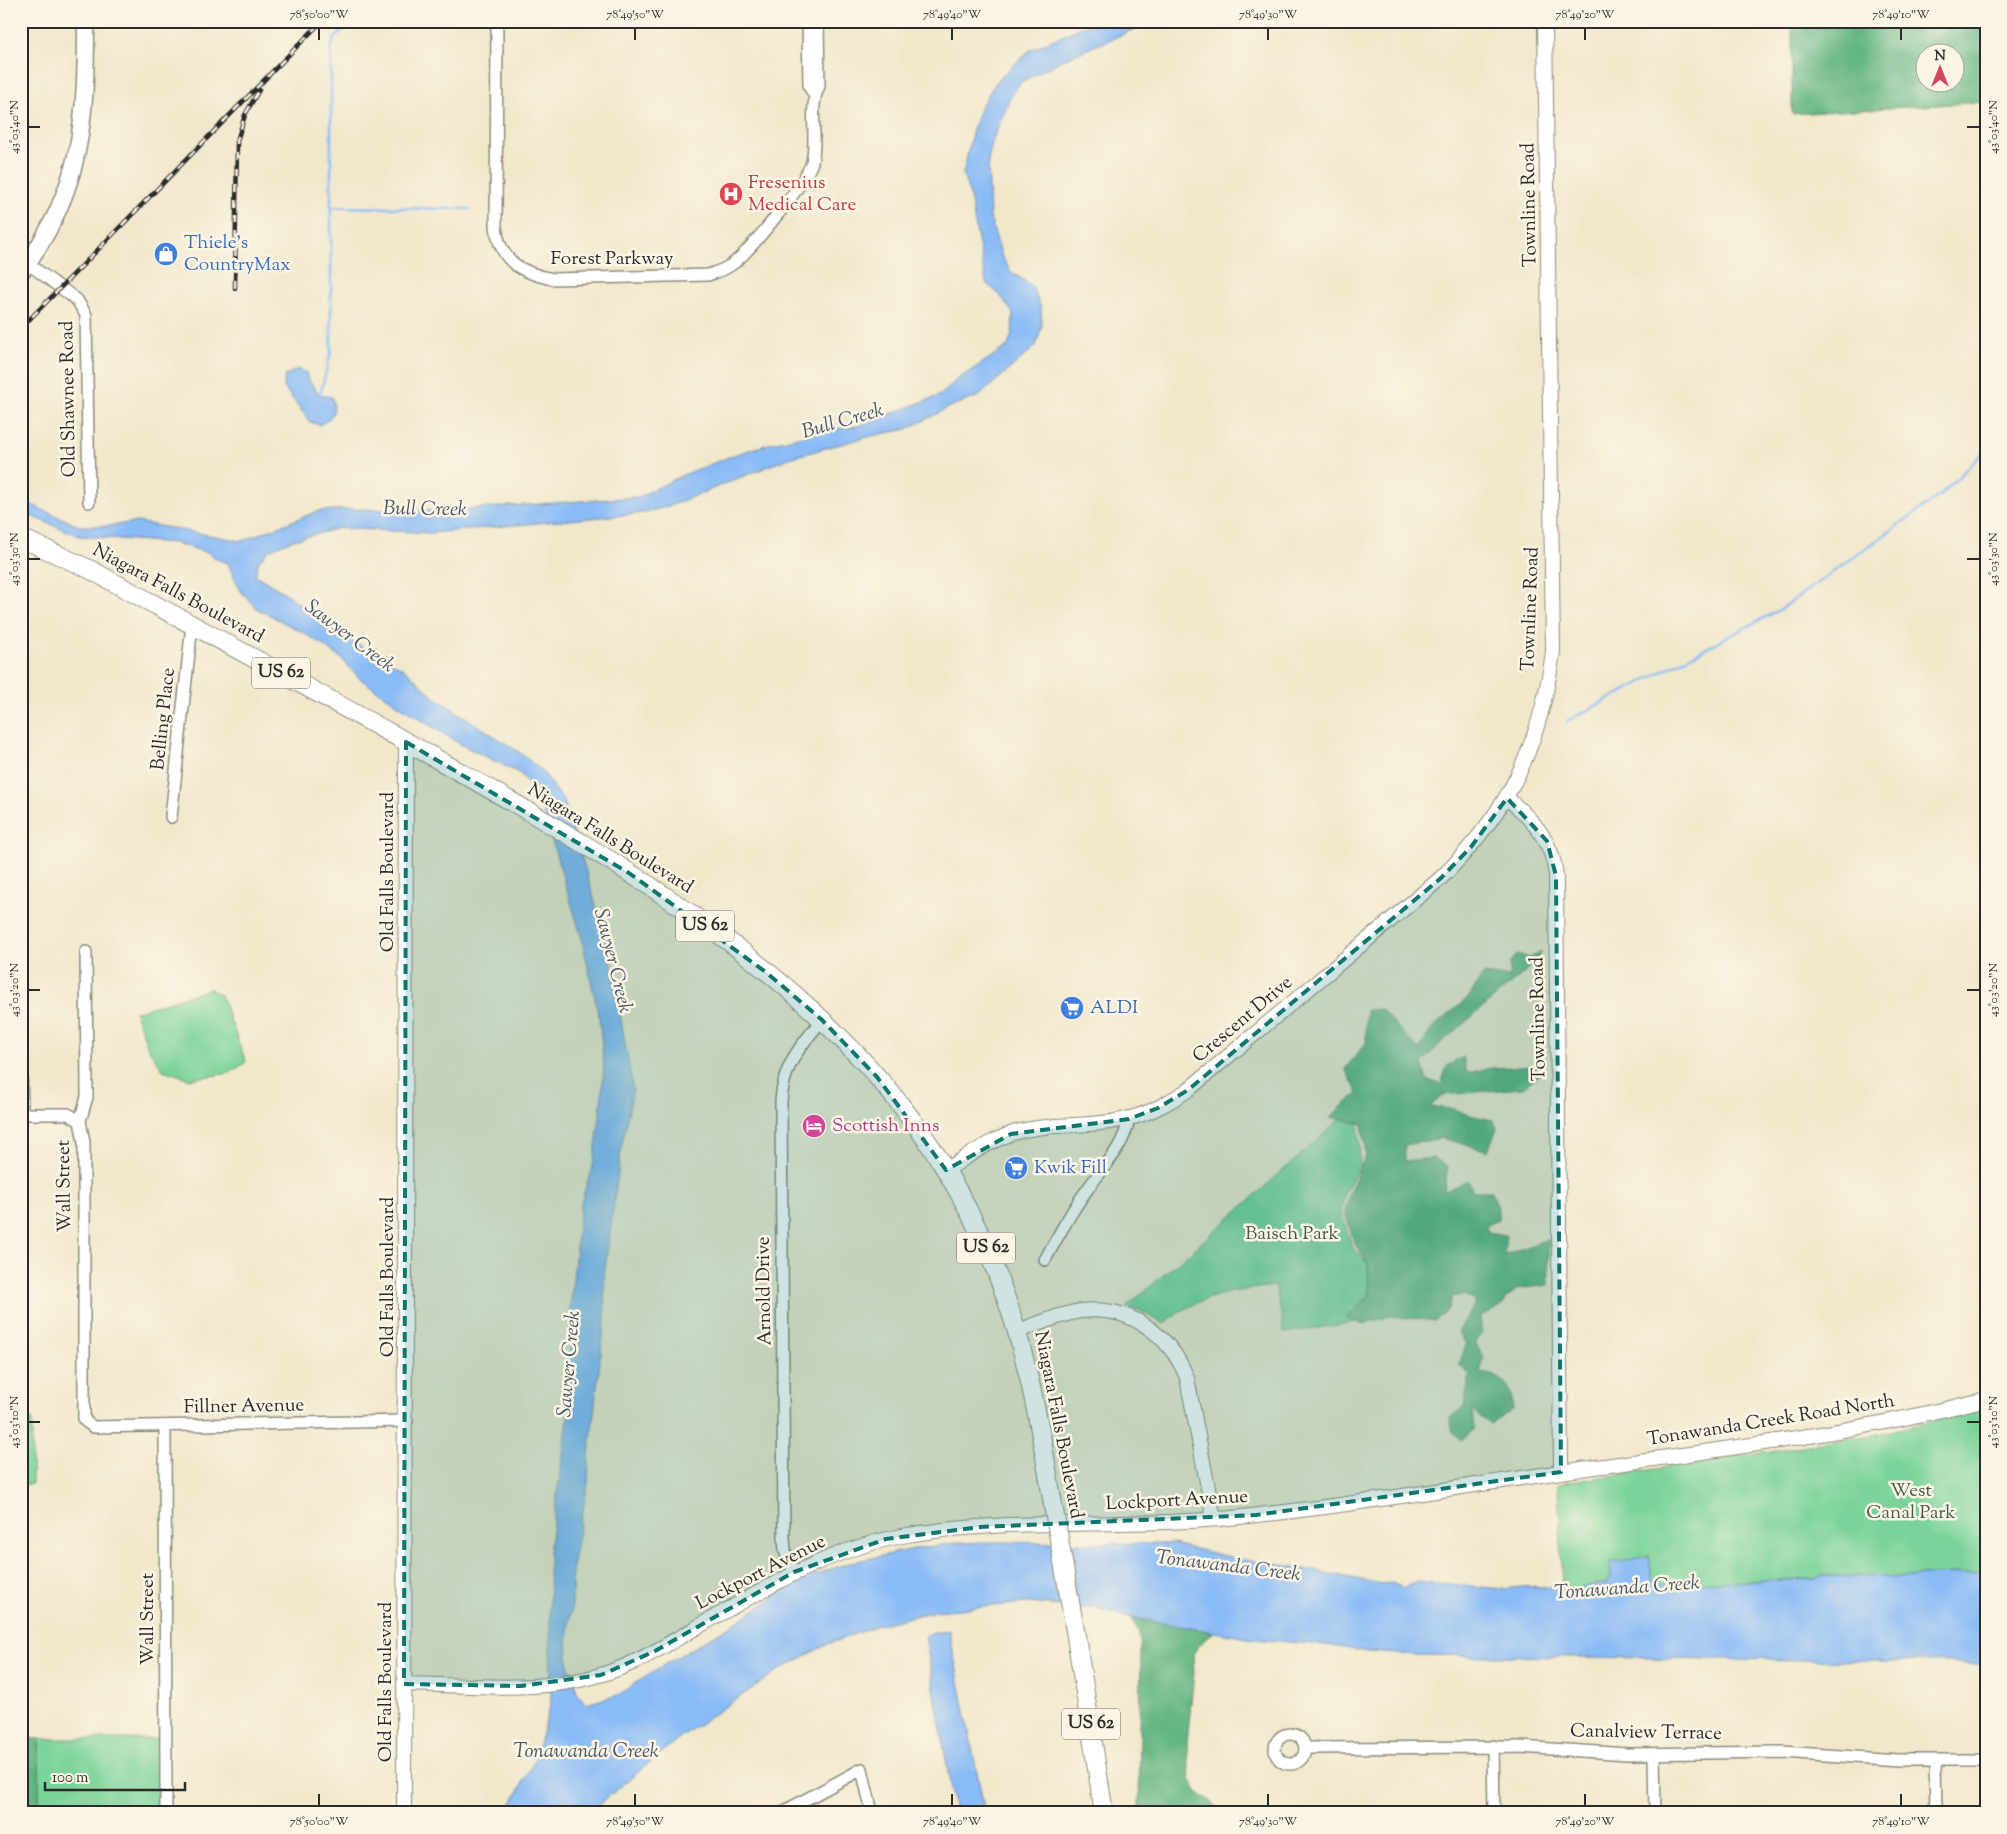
<svg xmlns="http://www.w3.org/2000/svg" width="2007" height="1834" font-family="'Sorts Mill Goudy',serif">
  <style>
    .green { fill: #7ad39a; stroke: #527f62 }
    .forest { fill: #63b582; stroke: #477056; fill-rule: evenodd }
    .water { fill: #89bbf6; stroke: #5a7390 }
    .lines { fill: none; stroke-linecap: round; stroke-linejoin: round }
    .stream { stroke: #89bbf6; stroke-width: 2.5 }
    .minor-casing { stroke: #8e8a7c; stroke-width: 14 }
    .tertiary-casing { stroke: #8e8a7c; stroke-width: 16 }
    .secondary-casing { stroke: #8e8a7c; stroke-width: 19 }
    .primary-casing { stroke: #8e8a7c; stroke-width: 20 }
    .minor { stroke: #fff; stroke-width: 11 }
    .tertiary { stroke: #fff; stroke-width: 14 }
    .secondary { stroke: #fff; stroke-width: 16 }
    .primary { stroke: #fff; stroke-width: 18 }
    .rail-casing { stroke: #2b2b2b; stroke-width: 4.5 }
    .rail { stroke: #fcf5e5; stroke-width: 2.5; stroke-dasharray: 8; stroke-linecap: butt }
    .primary-bridge-casing { stroke: #8e8a7c; stroke-width: 20; stroke-linecap: butt }
    .primary-bridge { stroke: #fff; stroke-width: 18 }
    .marked { fill: #0f766e; fill-opacity: 0.2; stroke: #0f766e; stroke-width: 4; stroke-dasharray: 10 6; stroke-linejoin: round }
    .ticks { fill: none; stroke: #2b2b2b; stroke-width: 2 }
    .labels { text-anchor: middle; dominant-baseline: central; stroke-width: 5; stroke-linejoin: round; paint-order: stroke }
    .shield { fill: #fcf5e5; stroke: #6a6863; stroke-width: 1 }
    .shield-label { font-size: 18px; font-weight: bold; fill: #2b2b2b }
    .health-label { font-size: 19px; fill: #be3a42; stroke: #fcf5e5; text-anchor: start }
    .street-label { font-size: 19px; fill: #2b2b2b; stroke: #fcf5e5 }
    .shop-label { font-size: 19px; fill: #366cbe; stroke: #fcf5e5; text-anchor: start }
    .hotel-label { font-size: 19px; fill: #b23c85; stroke: #fcf5e5; text-anchor: start }
    .park-label { font-size: 19px; fill: #435d4c; stroke: #fcf5e5 }
    .water-label { font-size: 20px; font-style: italic; fill: #475668; stroke: #fcf5e5 }
    .neatline { fill: none; stroke: #2b2b2b; stroke-width: 2 }
    .ticks-label { font-size: 12px; text-anchor: middle; fill: #2b2b2b }
  </style>
  <rect width="100%" height="100%" fill="#fcf5e5"/>
  <filter id="ink" filterUnits="userSpaceOnUse"><feTurbulence type="fractalNoise" baseFrequency=".02" numOctaves="2"/><feDisplacementMap in="SourceGraphic" scale="10" xChannelSelector="R" yChannelSelector="G"/><feConvolveMatrix kernelMatrix="1 2 1 2 8 2 1 2 1" color-interpolation-filters="sRGB"/></filter>
  <filter id="wash" filterUnits="userSpaceOnUse"><feTurbulence type="fractalNoise" baseFrequency=".0096" numOctaves="4" result="noise"/><feDisplacementMap in="SourceGraphic" scale="20" xChannelSelector="R" yChannelSelector="G"/><feGaussianBlur stdDeviation="1.12" result="paint"/><feColorMatrix in="noise" values="0 0 0 0 0 0 0 0 0 0 0 0 0 0 0 0 0 1.4 0 .05"/><feComposite in="paint" operator="in"/></filter>
  <g filter="url(#wash)">
    <rect width="100%" height="100%" fill="#f1e8cc"/>
    <path class="green" d="M210,989L221,995L246,1062L230,1073L190,1079L163,1070L148,1048L135,1012Z
      M1358,1115L1360,1165L1345,1192L1341,1212L1352,1247L1367,1263L1371,1320L1284,1333L1276,1286C1235,1290 1196,1296 1164,1324L1139,1310L1126,1307L1216,1230L1342,1118Z
      M1986,1409V1572L1906,1577L1821,1576L1816,1579L1659,1584L1652,1579L1649,1556L1611,1576L1607,1583L1578,1588L1571,1594L1563,1590L1558,1484L1873,1435Z
      M21,1419H32V1484H21Z
      M39,1739H158V1813H39Z"/>
    <path class="forest" d="M1792,21H1986V102L1792,114ZM1924,52H1954V82H1924Z
      M1542,952L1532,966L1443,1041L1422,1063L1427,1080L1441,1084L1447,1066L1463,1057L1467,1073L1491,1068L1536,1066L1543,1072L1522,1088L1443,1095L1430,1107L1454,1109L1469,1115L1493,1120L1497,1128L1488,1151L1441,1138L1405,1145V1161L1433,1158L1448,1166L1444,1192L1468,1180L1473,1191H1492L1498,1208V1220L1486,1226L1488,1232L1506,1235L1504,1255L1548,1239L1549,1285L1518,1289L1506,1298L1500,1308L1480,1316L1482,1331L1476,1344L1484,1358L1480,1373C1503,1375 1512,1385 1513,1409L1490,1424L1472,1411L1474,1429L1462,1441L1453,1433L1450,1418L1464,1406L1470,1375L1459,1365L1466,1344L1458,1332L1476,1302L1464,1295L1452,1297L1449,1309L1435,1321L1391,1316L1363,1324L1346,1318L1370,1295L1368,1264L1354,1243L1345,1212L1351,1188L1366,1155L1362,1124L1330,1117L1358,1093L1345,1069L1366,1043V1010L1381,1009L1419,1050L1432,1028L1469,997L1483,974L1510,977V962L1518,954L1529,958Z
      M1130,1617L1214,1632L1198,1647L1193,1654L1194,1673L1187,1743L1190,1779L1197,1791L1224,1813H1139L1141,1645L1138,1630Z
      M21,1738L39,1739V1813H21Z"/>
    <path class="water" d="M1105,21H1154L1062,60L1021,82L1011,96L993,139L988,160L990,218L1002,257L1011,272L1031,285L1041,307L1042,325L1036,346L979,396L950,407L907,429L871,436L789,458L672,505L644,513L431,533L339,528L290,541L269,550L259,561L255,575L285,593L342,636L406,670L434,697L519,752L542,771L564,801L591,888L611,960L633,1090L622,1143L604,1276L605,1319L589,1455L588,1483L572,1567V1604L567,1637L569,1670L573,1671L577,1693L586,1704L618,1695L650,1673L737,1622L789,1586L822,1572L852,1562L914,1549L954,1543L994,1542L1173,1544L1239,1559L1300,1568L1382,1584L1392,1583L1403,1588L1416,1581L1504,1589C1524,1586 1554,1584 1571,1594L1578,1588L1607,1583L1611,1576L1610,1563L1649,1556L1652,1579L1659,1584L1816,1579L1821,1576L1907,1577L1986,1572V1665L1957,1662L1416,1655L1368,1652L1327,1645L1253,1639L1130,1617L1100,1609L1027,1603L935,1611L878,1625L828,1644L779,1670L679,1738L589,1813H505L515,1798L534,1761L551,1703L549,1551L568,1419L570,1312L580,1206L594,1161L600,1117L604,1066L599,1017L581,935L537,792L519,773L460,744L410,713L359,678L340,657L306,634L256,608L239,589L228,563L216,559L209,553L174,543L79,536L21,512V500L79,526H107L137,522L242,541L318,511L351,509L440,511L639,497L683,475L734,455L768,444L833,429L858,426L941,395L955,381L1008,346L1012,334L1013,313L1000,295L986,283L970,196L963,174L974,125L982,104L997,81L1030,50L1084,26Z
      M297,369L306,372L308,379L320,395L332,397C336,412 334,416 320,425L310,422L283,386L285,376Z
      M949,1630L985,1813H955L925,1635Z"/>
    <g class="lines">
      <path class="stream" d="M331,207L470,209
        M320,395L331,352V49L334,39L351,21
        M1567,721L1781,609L1939,496L1986,450"/>
    </g>
  </g>
  <g filter="url(#ink)">
    <g class="lines">
      <g class="minor-casing">
        <path id="minor" d="M497,21L496,226C499,261 521,273 553,279L708,275C718,272 727,269 735,262C752,248 807,181 812,162C818,137 808,108 819,86L818,21
          M808,21L809,86L814,95
          M22,259L77,300L86,315L89,502
          M171,817L192,625
          M86,952L87,1097L80,1121L84,1142V1420L93,1427L407,1421
          M21,1062L22,1114
          M21,1114H68L80,1121
          M1045,1260C1057,1238 1069,1215 1084,1194C1101,1169 1123,1150 1129,1119
          M165,1426L166,1813
          M794,1572L785,1551L784,1538L781,1101C783,1066 800,1046 822,1020
          M1275 1749a15 15 0 1 1 30 0a15 15 0 1 1-30 0Z
          M1493,1746L1494,1813
          M1305,1748L1520,1747L1628,1754L1783,1752L1898,1760H1986
          M1654,1754L1655,1813
          M1935,1761L1936,1813
          M781,1813L862,1769L872,1813"/>
      </g>
      <g class="tertiary-casing">
        <path id="tertiary" d="M1507,798C1533,820 1553,841 1556,876L1561,1472
          M946,1170C970,1155 993,1138 1020,1131C1056,1122 1094,1128 1130,1118C1151,1113 1169,1102 1188,1090L1441,878C1509,811 1540,747 1553,652L1545,21
          M1018,1331C1038,1324 1060,1314 1081,1311C1129,1305 1170,1334 1187,1378L1214,1519
          M404,1684C473,1685 549,1695 615,1670C643,1660 669,1643 694,1629C761,1591 825,1550 902,1536C1006,1517 1114,1528 1220,1519C1336,1508 1452,1488 1568,1471C1707,1451 1849,1435 1986,1399
          M404,1813L406,742"/>
      </g>
      <g class="secondary-casing">
        <path id="secondary" d="M21,272C83,190 86,119 86,21"/>
      </g>
      <g class="primary-casing">
        <path id="primary" d="M21,538L89,569C207,633 325,696 442,762C625,865 837,987 947,1172C1011,1278 1033,1379 1052,1499
          M1076,1636L1104,1813"/>
      </g>
      <use href="#minor" class="minor"/>
      <use href="#tertiary" class="tertiary"/>
      <use href="#secondary" class="secondary"/>
      <use href="#primary" class="primary"/>
      <g class="rail-casing">
        <path id="rail" d="M235,288L237,141L245,115L259,90
          M21,328L322,21"/>
      </g>
      <use href="#rail" class="rail"/>
      <g class="primary-bridge-casing">
        <path id="primary-bridge" d="M1052,1499L1076,1636"/>
      </g>
      <use href="#primary-bridge" class="primary-bridge"/>
    </g>
  </g>
  <path class="marked" d="M406,742L629,873L767,973L822,1020L877,1077L946,1170L1011,1134L1129,1119L1158,1108L1188,1090L1441,878L1471,847L1507,798L1547,841L1556,876L1561,1472L1256,1515L980,1527L886,1539L794,1572L655,1651L601,1675L521,1686L404,1684Z"/>
  <path class="ticks" d="M319,28V40M635,28V40M952,28V40M1268,28V40M1585,28V40M1901,28V40M28,127H40M1967,127H1980M28,559H40M1967,559H1980M28,990H40M1967,990H1980M28,1422H40M1967,1422H1980M319,1794V1806M635,1794V1806M952,1794V1806M1268,1794V1806M1585,1794V1806M1901,1794V1806"/>
  <defs>
    <g id="hospital-disc" transform="scale(1.25)"><circle r="9.5" fill="#e0444e" stroke="#fcf5e5"/><path d="M-5-5h3v3.5h4V-5h3V5h-3V1.5h-4V5h-3Z" fill="#fff"/></g>
    <g id="shop-disc" transform="scale(1.25)"><circle r="9.5" fill="#3f7fe0" stroke="#fcf5e5"/><path d="M-5-2.5h2.3a2.7 3.5 0 0 1 5.4 0H5L5.5 6h-11ZM-1.5-2.5h3a1.5 2.3 0 0 0-3 0Z" fill="#fff"/></g>
    <g id="supermarket-disc" transform="scale(1.25)"><circle r="9.5" fill="#3f7fe0" stroke="#fcf5e5"/><path d="M-6-5.5h2.5l.6 2H6L4.5 2H-2.5L-4.4-4H-6ZM-1.5 3.2a1.3 1.3 0 1 0 .1 0ZM3 3.2a1.3 1.3 0 1 0 .1 0Z" fill="#fff"/></g>
    <g id="hotel-disc" transform="scale(1.25)"><circle r="9.5" fill="#d1479c" stroke="#fcf5e5"/><path d="M-6-4.5h1.5V1H6V5H4.5V3h-9V5H-6ZM-4 0a1.8 1.8 0 1 1 3.6 0ZM.5 0V-2.5h3Q6-2.5 6 0Z" fill="#fff"/></g>
  </defs>
  <g fill-rule="evenodd">
    <use href="#hospital-disc" x="731" y="194"/>
    <use href="#shop-disc" x="166" y="254"/>
    <use href="#supermarket-disc" x="1072" y="1008"/>
    <use href="#hotel-disc" x="814" y="1126"/>
    <use href="#supermarket-disc" x="1016" y="1168"/>
  </g>
  <g class="labels">
    <g class="shield">
      <rect x="252" y="657.5" width="58" height="31" rx="4"/>
      <rect x="676" y="910.5" width="58" height="31" rx="4"/>
      <rect x="957" y="1232.5" width="58" height="31" rx="4"/>
      <rect x="1062" y="1708.5" width="58" height="31" rx="4"/>
    </g>
    <g class="shield-label">
      <text x="281" y="673">US 62</text>
      <text x="705" y="926">US 62</text>
      <text x="986" y="1248">US 62</text>
      <text x="1091" y="1724">US 62</text>
    </g>
    <g class="health-label">
      <text x="748" y="183">Fresenius<tspan x="748" dy="22">Medical Care</tspan></text>
    </g>
    <g class="street-label">
      <text transform="translate(1530 205) rotate(-91)">Townline Road</text>
      <text x="612" y="259">Forest Parkway</text>
      <text transform="translate(69 399) rotate(-91)">Old Shawnee Road</text>
      <text transform="translate(178 594) rotate(28)">Niagara Falls Boulevard</text>
      <text transform="translate(1531 609) rotate(-88)">Townline Road</text>
      <text transform="translate(164 719) rotate(-84)">Belling Place</text>
      <text transform="translate(610 839) rotate(32)">Niagara Falls Boulevard</text>
      <text transform="translate(388 872) rotate(-90)">Old Falls Boulevard</text>
      <text transform="translate(1539 1019) rotate(-91)">Townline Road</text>
      <text transform="translate(1243 1020) rotate(-40)">Crescent Drive</text>
      <text transform="translate(65 1186) rotate(-91)">Wall Street</text>
      <text transform="translate(388 1277) rotate(-90)">Old Falls Boulevard</text>
      <text transform="translate(765 1291) rotate(-91)">Arnold Drive</text>
      <text transform="translate(244 1407) rotate(-1)">Fillner Avenue</text>
      <text transform="translate(1771 1421) rotate(-9)">Tonawanda Creek Road North</text>
      <text transform="translate(1058 1425) rotate(79)">Niagara Falls Boulevard</text>
      <text transform="translate(1177 1501) rotate(-3)">Lockport Avenue</text>
      <text transform="translate(761 1573) rotate(-27)">Lockport Avenue</text>
      <text transform="translate(148 1619) rotate(-90)">Wall Street</text>
      <text transform="translate(386 1682) rotate(-90)">Old Falls Boulevard</text>
      <text transform="translate(1646 1733) rotate(1)">Canalview Terrace</text>
    </g>
    <g class="shop-label">
      <text x="184" y="243">Thiele's<tspan x="184" dy="22">CountryMax</tspan></text>
      <text x="1090" y="1008">ALDI</text>
      <text x="1034" y="1168">Kwik Fill</text>
    </g>
    <g class="hotel-label">
      <text x="832" y="1126">Scottish Inns</text>
    </g>
    <g class="park-label">
      <text x="1292" y="1234">Baisch Park</text>
      <text x="1911" y="1491">West<tspan x="1911" dy="22">Canal Park</tspan></text>
    </g>
    <g class="water-label">
      <text transform="translate(843 422) rotate(-16)">Bull Creek</text>
      <text transform="translate(425 510) rotate(1)">Bull Creek</text>
      <text transform="translate(349 637) rotate(37)">Sawyer Creek</text>
      <text transform="translate(612 961) rotate(76)">Sawyer Creek</text>
      <text transform="translate(570 1364) rotate(-85)">Sawyer Creek</text>
      <text transform="translate(1228 1567) rotate(7)">Tonawanda Creek</text>
      <text transform="translate(1627 1589) rotate(-4)">Tonawanda Creek</text>
      <text x="586" y="1752">Tonawanda Creek</text>
    </g>
  </g>
  <rect width="2007" height="1834" fill="none" stroke="#fcf5e5" stroke-width="55"/>
  <g transform="translate(1940 68)"><circle r="24" fill="#fcf5e5" stroke="#a8a49b"/>
  <path d="M0-4L9 19L0 12L-9 19Z" fill="#d1495b"/>
  <text y="-8" font-size="14" font-weight="bold" text-anchor="middle" fill="#2b2b2b">N</text>
  </g>
  <path d="M45 1782v8h140v-8" fill="none" stroke="#2b2b2b" stroke-width="2.5"/>
  <text x="52" y="1782" font-size="15" fill="#2b2b2b" stroke="#fcf5e5" stroke-width="4" paint-order="stroke">100 m</text>
  <rect x="28" y="28" width="1952" height="1778" class="neatline"/>
  <g class="ticks-label">
    <text x="319" y="18">78°50'00"W</text>
    <text x="635" y="18">78°49'50"W</text>
    <text x="952" y="18">78°49'40"W</text>
    <text x="1268" y="18">78°49'30"W</text>
    <text x="1585" y="18">78°49'20"W</text>
    <text x="1901" y="18">78°49'10"W</text>
    <text transform="translate(14 127) rotate(-90)" y="4">43°03'40"N</text>
    <text transform="translate(1993 127) rotate(-90)" y="4">43°03'40"N</text>
    <text transform="translate(14 559) rotate(-90)" y="4">43°03'30"N</text>
    <text transform="translate(1993 559) rotate(-90)" y="4">43°03'30"N</text>
    <text transform="translate(14 990) rotate(-90)" y="4">43°03'20"N</text>
    <text transform="translate(1993 990) rotate(-90)" y="4">43°03'20"N</text>
    <text transform="translate(14 1422) rotate(-90)" y="4">43°03'10"N</text>
    <text transform="translate(1993 1422) rotate(-90)" y="4">43°03'10"N</text>
    <text x="319" y="1825">78°50'00"W</text>
    <text x="635" y="1825">78°49'50"W</text>
    <text x="952" y="1825">78°49'40"W</text>
    <text x="1268" y="1825">78°49'30"W</text>
    <text x="1585" y="1825">78°49'20"W</text>
    <text x="1901" y="1825">78°49'10"W</text>
  </g>
</svg>
